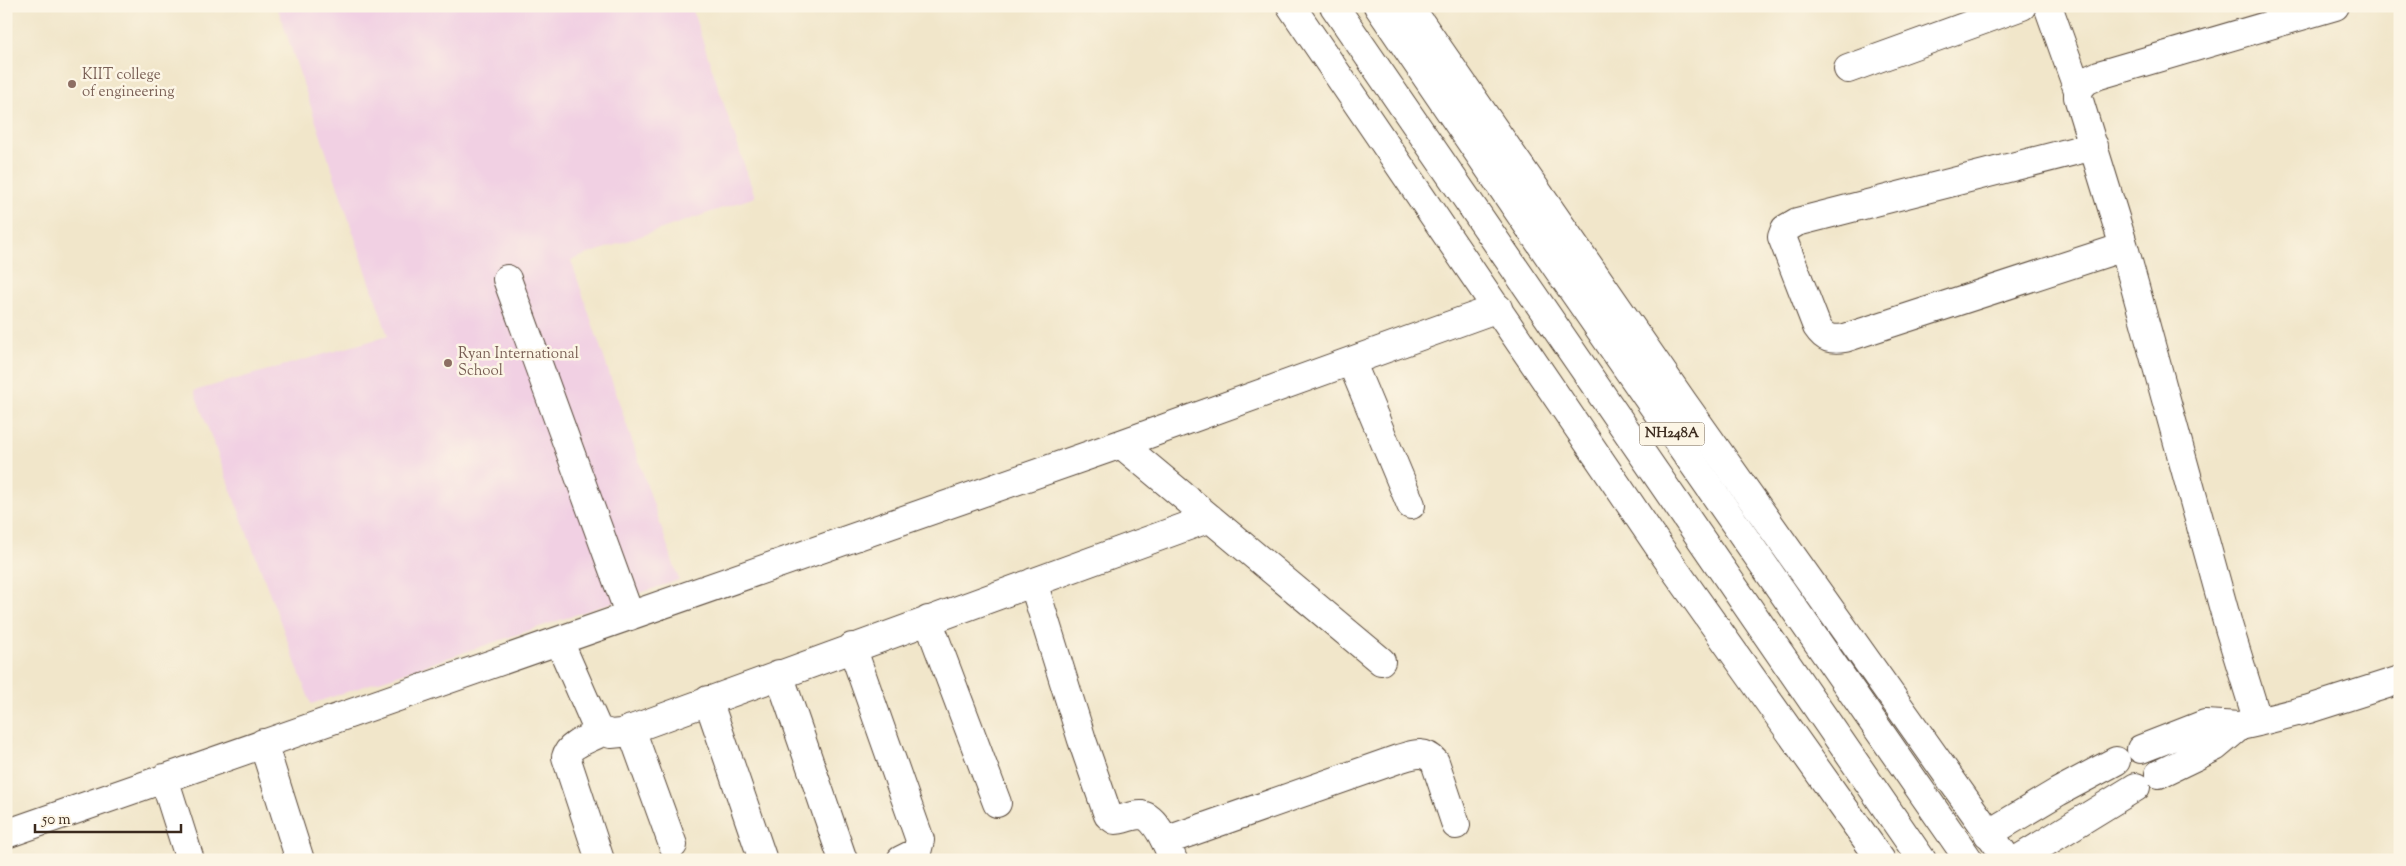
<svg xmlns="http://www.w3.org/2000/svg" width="2406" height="866" font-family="'Sorts Mill Goudy',serif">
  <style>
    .built { fill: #f1d0e3 }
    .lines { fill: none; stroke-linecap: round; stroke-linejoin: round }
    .minor-casing { stroke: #564638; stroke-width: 30 }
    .major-casing { stroke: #564638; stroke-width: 30 }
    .highway-casing { stroke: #564638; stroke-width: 30 }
    .minor { stroke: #fff; stroke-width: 28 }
    .major { stroke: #fff; stroke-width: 28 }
    .highway { stroke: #fff; stroke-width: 28 }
    .education-dot { fill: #8d6e63; stroke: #fcf5e5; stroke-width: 2 }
    .labels { text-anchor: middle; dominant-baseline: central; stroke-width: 5; stroke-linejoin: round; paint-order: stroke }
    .shield { fill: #fcf5e5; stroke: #75675a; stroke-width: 1 }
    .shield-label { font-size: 14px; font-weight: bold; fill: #3b2a1e }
    .education-label { font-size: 15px; fill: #785e54; stroke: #fcf5e5; text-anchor: start }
  </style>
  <rect width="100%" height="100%" fill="#fcf5e5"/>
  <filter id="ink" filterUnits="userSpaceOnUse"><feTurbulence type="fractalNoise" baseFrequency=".02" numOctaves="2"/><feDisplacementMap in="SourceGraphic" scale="10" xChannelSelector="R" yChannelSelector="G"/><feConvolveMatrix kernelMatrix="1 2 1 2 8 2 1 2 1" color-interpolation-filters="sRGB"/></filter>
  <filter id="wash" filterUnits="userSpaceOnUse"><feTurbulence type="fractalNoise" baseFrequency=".0096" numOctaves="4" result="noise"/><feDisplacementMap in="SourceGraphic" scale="20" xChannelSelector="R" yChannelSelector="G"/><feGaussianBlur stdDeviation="1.12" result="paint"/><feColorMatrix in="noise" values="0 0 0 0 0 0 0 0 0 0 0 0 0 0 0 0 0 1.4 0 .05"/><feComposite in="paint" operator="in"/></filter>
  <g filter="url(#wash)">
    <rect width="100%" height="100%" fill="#f1e6ca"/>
    <path class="built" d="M277,6H691L755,197L571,260L679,580L311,704L194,391L388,336Z"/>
  </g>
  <g filter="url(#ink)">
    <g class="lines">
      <g class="minor-casing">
        <path id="minor" d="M2048,6L2078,90
          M1848,69L2022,6
          M2094,146L1797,222L1785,229L1782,237L1817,327C1825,339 1831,340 1845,338L2124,247
          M507,279L630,616
          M1351,361L1411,505
          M1121,444L1381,661
          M1033,582L1082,740L1108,815L1115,820C1124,820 1133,814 1142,815C1156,817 1169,848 1173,860
          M928,620L997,803
          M559,641L598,730L611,734L621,733L1210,518
          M852,647L920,840L917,852L901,860
          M779,674L843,860
          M708,700L763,860
          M2258,722L2229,628L2124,247L2078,97V90L2086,81L2099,75L2335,6
          M631,729L673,845
          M263,743L300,860
          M2141,749L2205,724L2240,726L2258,722L2309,709L2400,680
          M2159,774L2215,747L2240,726
          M164,778L190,860
          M6,834L1121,444L1498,308
          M1988,834L2058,792L2116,761
          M1165,841L1398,759C1412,755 1424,749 1435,762L1456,825
          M600,860L566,757C569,744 591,738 602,732
          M2017,860L2136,787"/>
      </g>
      <g class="major-casing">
        <path id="major" d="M1291,6L1668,560L1881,860
          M1409,6L1683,402L2008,860"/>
      </g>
      <g class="highway-casing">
        <path id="highway" d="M1334,6L1922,860
          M1378,6L1555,265L1969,860"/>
      </g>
      <use href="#minor" class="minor"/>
      <use href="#major" class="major"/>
      <use href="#highway" class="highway"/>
    </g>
  </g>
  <g class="education-dot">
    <circle cx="72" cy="84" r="5"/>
    <circle cx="448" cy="363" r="5"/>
  </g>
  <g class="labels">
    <rect class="shield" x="1639.5" y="422.5" width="65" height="23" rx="4"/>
    <g class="shield-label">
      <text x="1672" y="434">NH248A</text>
    </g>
    <g class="education-label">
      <text x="82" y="75">KIIT college<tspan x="82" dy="17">of engineering</tspan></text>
      <text x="458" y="354">Ryan International<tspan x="458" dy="17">School</tspan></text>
    </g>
  </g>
  <rect width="2406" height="866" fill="none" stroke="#fcf5e5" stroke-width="25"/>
  <path d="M35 824v8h146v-8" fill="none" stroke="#3b2a1e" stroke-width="2.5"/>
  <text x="42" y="824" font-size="15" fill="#3b2a1e" stroke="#fcf5e5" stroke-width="4" paint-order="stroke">50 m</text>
</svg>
